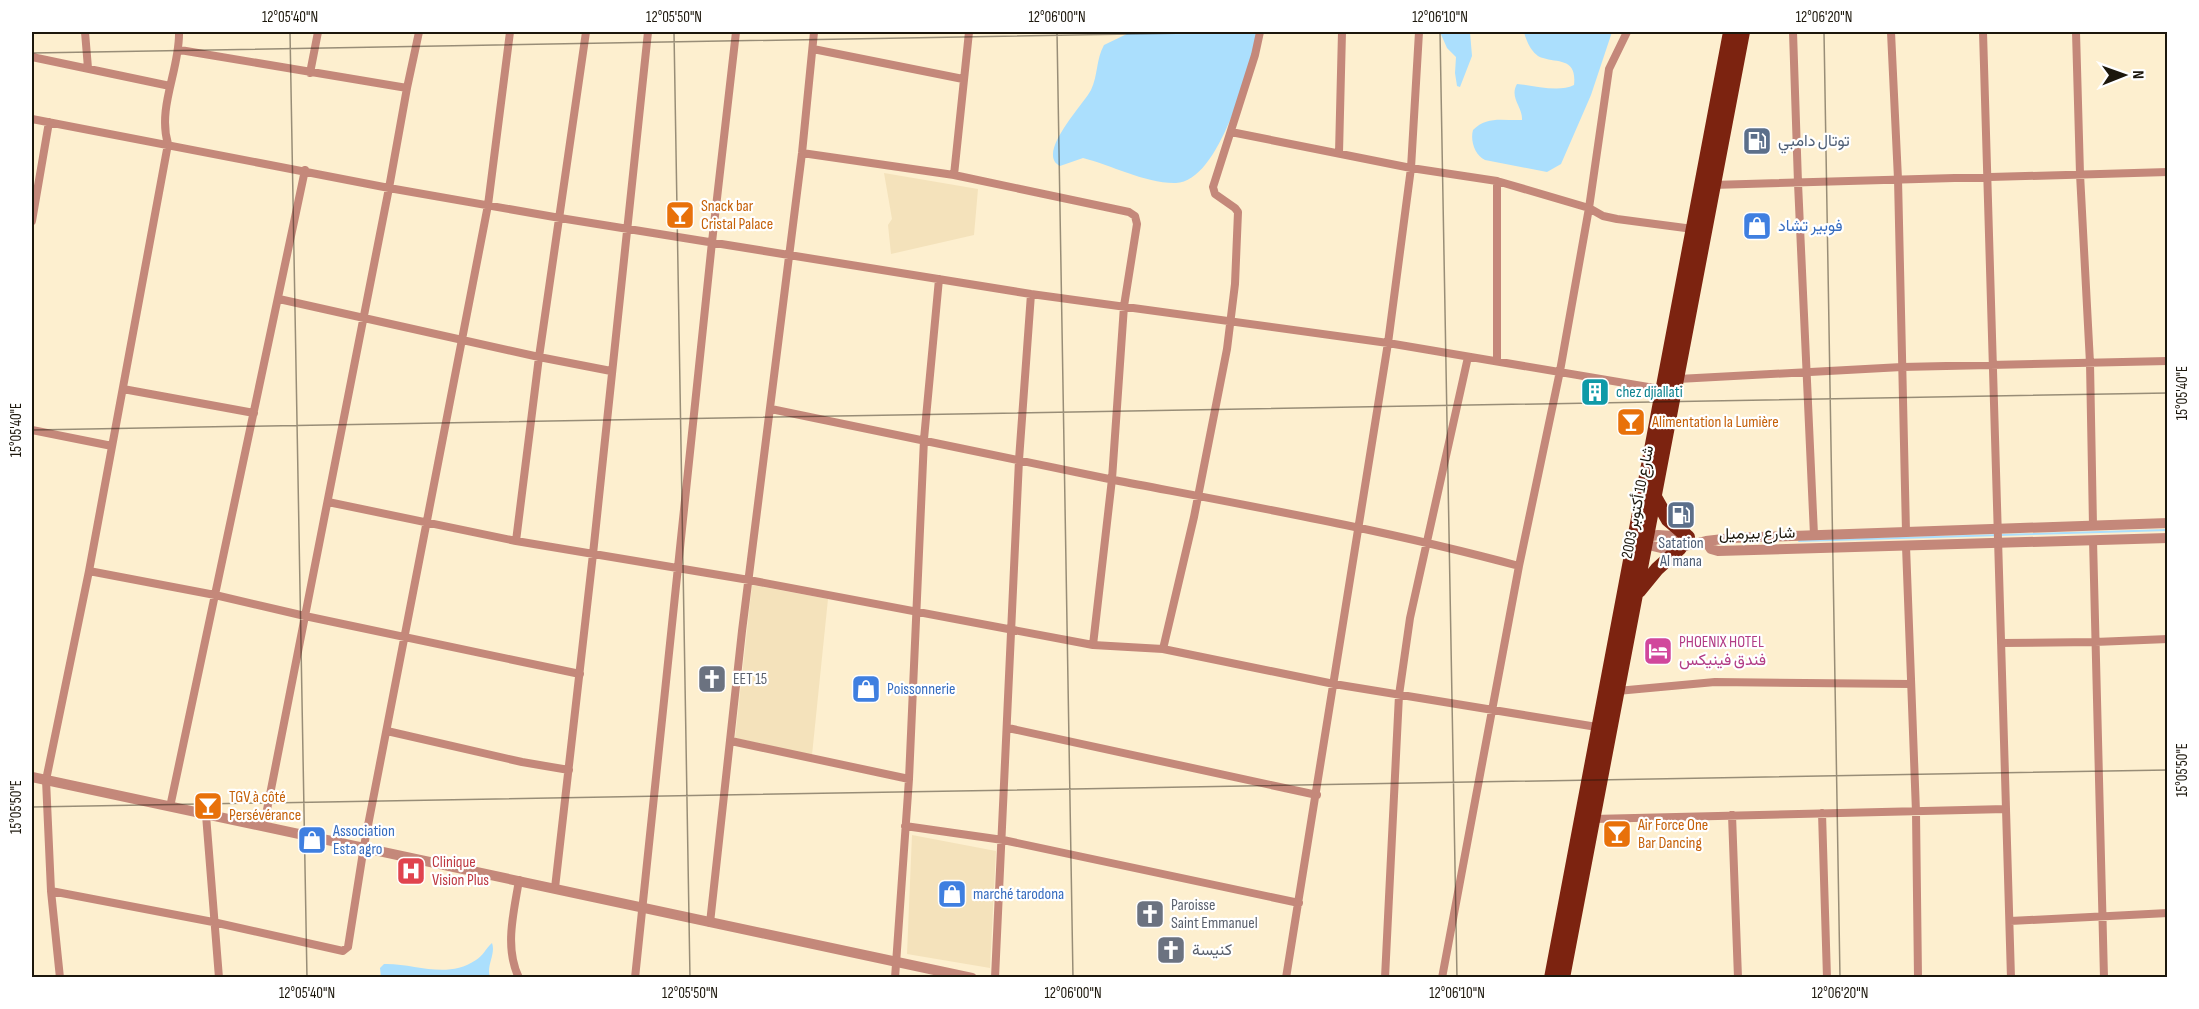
<svg xmlns="http://www.w3.org/2000/svg" width="2199" height="1009" font-family="'Sofia Sans Condensed',Vazirmatn,sans-serif">
  <style>
    .built { fill: #f4e2bb }
    .water { fill: #abdffd }
    .lines { fill: none; stroke-linecap: round; stroke-linejoin: round }
    .stream { stroke: #abdffd; stroke-width: 2 }
    .minor { stroke: #c4887a; stroke-width: 8 }
    .tertiary { stroke: #c4887a; stroke-width: 10 }
    .trunk { stroke: #7c2310; stroke-width: 14 }
    .ticks { fill: none; stroke: #1c170c; stroke-width: 1.5; stroke-opacity: 0.45 }
    .labels { text-anchor: middle; dominant-baseline: central; stroke-width: 4.5; stroke-linejoin: round; paint-order: stroke }
    .service-label { font-size: 16px; fill: #4e5e75; stroke: #fff; text-anchor: start }
    .food-label { font-size: 16px; fill: #c56008; stroke: #fff; text-anchor: start }
    .shop-label { font-size: 16px; fill: #366cbe; stroke: #fff; text-anchor: start }
    .culture-label { font-size: 16px; fill: #0d838f; stroke: #fff; text-anchor: start }
    .street-label { font-size: 16px; fill: #1c170c; stroke: #fff }
    .hotel-label { font-size: 16px; fill: #b23c85; stroke: #fff; text-anchor: start }
    .worship-label { font-size: 16px; fill: #5b616d; stroke: #fff; text-anchor: start }
    .health-label { font-size: 16px; fill: #be3a42; stroke: #fff; text-anchor: start }
    .neatline { fill: none; stroke: #1c170c; stroke-width: 2 }
    .ticks-label { font-size: 15px; text-anchor: middle; fill: #1c170c }
  </style>
  <rect width="100%" height="100%" fill="#fdefcf"/>
  <path class="built" d="M884,173L978,189L974,235L891,254L888,225L892,219Z
    M752,585L828,599L812,755L735,738Z
    M912,835L996,851L990,968L907,954Z"/>
  <path class="water" d="M1131,32H1259C1249,66 1220,182 1176,183C1147,184 1111,165 1083,158L1060,166C1035,154 1084,104 1091,90C1098,76 1096,59 1104,45Z
    M1440,32H1470L1472,56L1460,87L1457,86L1455,73L1456,57L1447,48Z
    M1524,32H1612L1591,95L1561,164L1547,172L1485,160C1475,155 1470,141 1473,130C1487,115 1505,121 1522,120C1523,107 1509,98 1517,84C1534,85 1558,93 1574,85C1577,58 1559,63 1543,58C1533,56 1526,41 1524,32Z
    M492,943C496,954 486,966 490,977H381L380,968L384,964C415,963 446,980 476,960C483,956 486,948 492,943Z"/>
  <g class="lines">
    <path class="stream" d="M1799,541L2168,530"/>
    <path class="minor" d="M85,32L88,68
      M1793,32L1798,183L1814,535
      M1891,32L1898,179L1906,532
      M1983,32L2011,978
      M2076,32L2080,174L2090,363L2093,526
      M813,49L963,79
      M180,50L407,88
      M32,57L170,86
      M310,73L318,32
      M32,119L389,188L560,218L1031,294L1388,343L1666,390
      M1231,132L1411,168L1497,181L1589,208L1603,216L1617,219L1693,229
      M802,153L954,175L969,32
      M1339,153L1342,32
      M954,175L1129,212L1135,216L1137,224L1124,306L1112,479L1093,645
      M1712,185L2168,172
      M32,221L49,122
      M279,299L539,357L611,371
      M1497,361V181
      M1678,379L1902,367L2168,361
      M123,389L254,413
      M771,409C885,432 999,457 1114,480C1250,506 1386,530 1519,566
      M32,430L112,446
      M328,502L516,541L749,580L1093,645L1163,649L1334,684L1603,728
      M2093,540L2104,978
      M516,541L539,357L586,32
      M1906,546L1916,812L1918,978
      M89,571L215,595L305,616L580,674
      M2001,643L2095,642L2168,639
      M1163,649L1194,517L1227,349L1235,284L1238,212L1235,208L1215,194L1213,187L1255,55L1260,32
      M1617,691L1715,682L1911,684
      M1008,728L1317,795
      M387,731L522,762L569,770
      M731,741L909,779
      M170,807L305,170
      M1822,813L1827,978
      M206,815L219,978
      M1732,815L1738,978
      M1593,819L2006,809
      M264,825L389,188L407,88L419,32
      M905,826L1003,840L1299,903
      M555,888L593,554L648,32
      M51,891L213,922L343,951L348,947L364,846L488,205L510,32
      M2010,921L2168,913
      M710,923L742,631L802,153L814,32
      M60,978L51,891L46,780L89,571L168,144C157,107 180,69 179,32
      M519,978C504,947 514,912 519,880
      M635,978L712,242L736,32
      M895,978L909,779L924,439L939,279
      M995,978L1019,460L1031,294
      M1286,978L1388,343L1411,168L1419,32
      M1385,978L1399,695L1410,618L1468,357
      M1442,978L1519,566L1560,371L1589,208L1609,69L1627,32"/>
    <path class="tertiary" d="M1641,538L1658,535L1688,537
      M1706,541L1711,549L1718,551L2168,538
      M1640,543L1669,550L1706,541L1732,538L2168,523
      M32,777L972,978"/>
    <path class="trunk" d="M1655,497L1668,520L1688,537
      M1639,591L1657,569L1680,548
      M1551,978L1730,32
      M1563,978L1743,32"/>
  </g>
  <path class="ticks" d="M290,32L307,978M674,32L690,978M1057,32L1073,978M1440,32L1457,978M1824,32L1840,978M32,53L1249,32M32,430L2168,393M32,807L2168,770"/>
  <defs>
    <g id="fuel-square" transform="scale(1.5)"><rect x="-9" y="-9" width="18" height="18" rx="4" fill="#5c6f8a" stroke="#fff"/><path d="M-5.5-6h7V0h2V4h1.3V-2.5L3-4.5l.8-.8L6-3V5H2.5V1h-1V6h-7ZM-4.2-4.7v3.2H.2V-4.7Z" fill="#fff"/></g>
    <g id="bar-square" transform="scale(1.5)"><rect x="-9" y="-9" width="18" height="18" rx="4" fill="#e8710a" stroke="#fff"/><path d="M-6-5H6L.8 .8V4.5H3.5V6h-7V4.5H-.8V.8Z" fill="#fff"/></g>
    <g id="shop-square" transform="scale(1.5)"><rect x="-9" y="-9" width="18" height="18" rx="4" fill="#3f7fe0" stroke="#fff"/><path d="M-5-2.5h2.3a2.7 3.5 0 0 1 5.4 0H5L5.5 6h-11ZM-1.5-2.5h3a1.5 2.3 0 0 0-3 0Z" fill="#fff"/></g>
    <g id="building-square" transform="scale(1.5)"><rect x="-9" y="-9" width="18" height="18" rx="4" fill="#0f9aa8" stroke="#fff"/><path d="M-4-6H4V6H1V3H-1V6H-4ZM-2.5-4.3h1.7v1.8h-1.7ZM.8-4.3h1.7v1.8H.8ZM-2.5-1h1.7V.8h-1.7ZM.8-1h1.7V.8H.8Z" fill="#fff"/></g>
    <g id="hotel-square" transform="scale(1.5)"><rect x="-9" y="-9" width="18" height="18" rx="4" fill="#d1479c" stroke="#fff"/><path d="M-6-4.5h1.5V1H6V5H4.5V3h-9V5H-6ZM-4 0a1.8 1.8 0 1 1 3.6 0ZM.5 0V-2.5h3Q6-2.5 6 0Z" fill="#fff"/></g>
    <g id="church-square" transform="scale(1.5)"><rect x="-9" y="-9" width="18" height="18" rx="4" fill="#6b7280" stroke="#fff"/><path d="M-1.2-6h2.4v3.5h3.3v2.4h-3.3V6h-2.4V-.1h-3.3v-2.4h3.3Z" fill="#fff"/></g>
    <g id="hospital-square" transform="scale(1.5)"><rect x="-9" y="-9" width="18" height="18" rx="4" fill="#e0444e" stroke="#fff"/><path d="M-5-5h3v3.5h4V-5h3V5h-3V1.5h-4V5h-3Z" fill="#fff"/></g>
  </defs>
  <g fill-rule="evenodd">
    <use href="#fuel-square" x="1757" y="141"/>
    <use href="#bar-square" x="680" y="215"/>
    <use href="#shop-square" x="1757" y="226"/>
    <use href="#building-square" x="1595" y="392"/>
    <use href="#bar-square" x="1631" y="422"/>
    <use href="#fuel-square" x="1681" y="515"/>
    <use href="#hotel-square" x="1658" y="651"/>
    <use href="#church-square" x="712" y="679"/>
    <use href="#shop-square" x="866" y="689"/>
    <use href="#bar-square" x="208" y="806"/>
    <use href="#bar-square" x="1617" y="834"/>
    <use href="#shop-square" x="312" y="840"/>
    <use href="#hospital-square" x="411" y="871"/>
    <use href="#shop-square" x="952" y="894"/>
    <use href="#church-square" x="1150" y="914"/>
    <use href="#church-square" x="1171" y="950"/>
  </g>
  <g class="labels">
    <g class="service-label">
      <text x="1778" y="141">توتال دامبي</text>
      <text x="1681" y="543" text-anchor="middle">Satation<tspan x="1681" dy="18">Al mana</tspan></text>
    </g>
    <g class="food-label">
      <text x="701" y="206">Snack bar<tspan x="701" dy="18">Cristal Palace</tspan></text>
      <text x="1652" y="422">Alimentation la Lumière</text>
      <text x="229" y="797">TGV à côté<tspan x="229" dy="18">Persévérance</tspan></text>
      <text x="1638" y="825">Air Force One<tspan x="1638" dy="18">Bar Dancing</tspan></text>
    </g>
    <g class="shop-label">
      <text x="1778" y="226">فوبير تشاد</text>
      <text x="887" y="689">Poissonnerie</text>
      <text x="333" y="831">Association<tspan x="333" dy="18">Esta agro</tspan></text>
      <text x="973" y="894">marché tarodona</text>
    </g>
    <g class="culture-label">
      <text x="1616" y="392">chez djiallati</text>
    </g>
    <g class="street-label">
      <text transform="translate(1638 502) rotate(-79)">شارع 10 أكتوبر 2003</text>
      <text transform="translate(1757 534) rotate(-1)">شارع بيرميل</text>
    </g>
    <g class="hotel-label">
      <text x="1679" y="642">PHOENIX HOTEL<tspan x="1679" dy="18">فندق فينيكس</tspan></text>
    </g>
    <g class="worship-label">
      <text x="733" y="679">EET 15</text>
      <text x="1171" y="905">Paroisse<tspan x="1171" dy="18">Saint Emmanuel</tspan></text>
      <text x="1192" y="950">كنيسة</text>
    </g>
    <g class="health-label">
      <text x="432" y="862">Clinique<tspan x="432" dy="18">Vision Plus</tspan></text>
    </g>
  </g>
  <rect width="2199" height="1009" fill="none" stroke="#ffffff" stroke-width="66"/>
  <g transform="translate(2124 75) rotate(89)" stroke="#ffffff" stroke-width="4.5" paint-order="stroke">
  <path d="M0-4.5L10 22L0 15L-10 22Z" fill="#1c170c"/>
  <text y="-9" font-size="16" font-weight="bold" text-anchor="middle" fill="#1c170c">N</text>
  </g>
  <rect x="33" y="33" width="2133" height="943" class="neatline"/>
  <g class="ticks-label">
    <text x="290" y="22">12°05'40"N</text>
    <text x="674" y="22">12°05'50"N</text>
    <text x="1057" y="22">12°06'00"N</text>
    <text x="1440" y="22">12°06'10"N</text>
    <text x="1824" y="22">12°06'20"N</text>
    <text transform="translate(2182 393) rotate(-90)" y="5">15°05'40"E</text>
    <text transform="translate(16 430) rotate(-90)" y="5">15°05'40"E</text>
    <text transform="translate(2182 770) rotate(-90)" y="5">15°05'50"E</text>
    <text transform="translate(16 807) rotate(-90)" y="5">15°05'50"E</text>
    <text x="307" y="998">12°05'40"N</text>
    <text x="690" y="998">12°05'50"N</text>
    <text x="1073" y="998">12°06'00"N</text>
    <text x="1457" y="998">12°06'10"N</text>
    <text x="1840" y="998">12°06'20"N</text>
  </g>
</svg>
